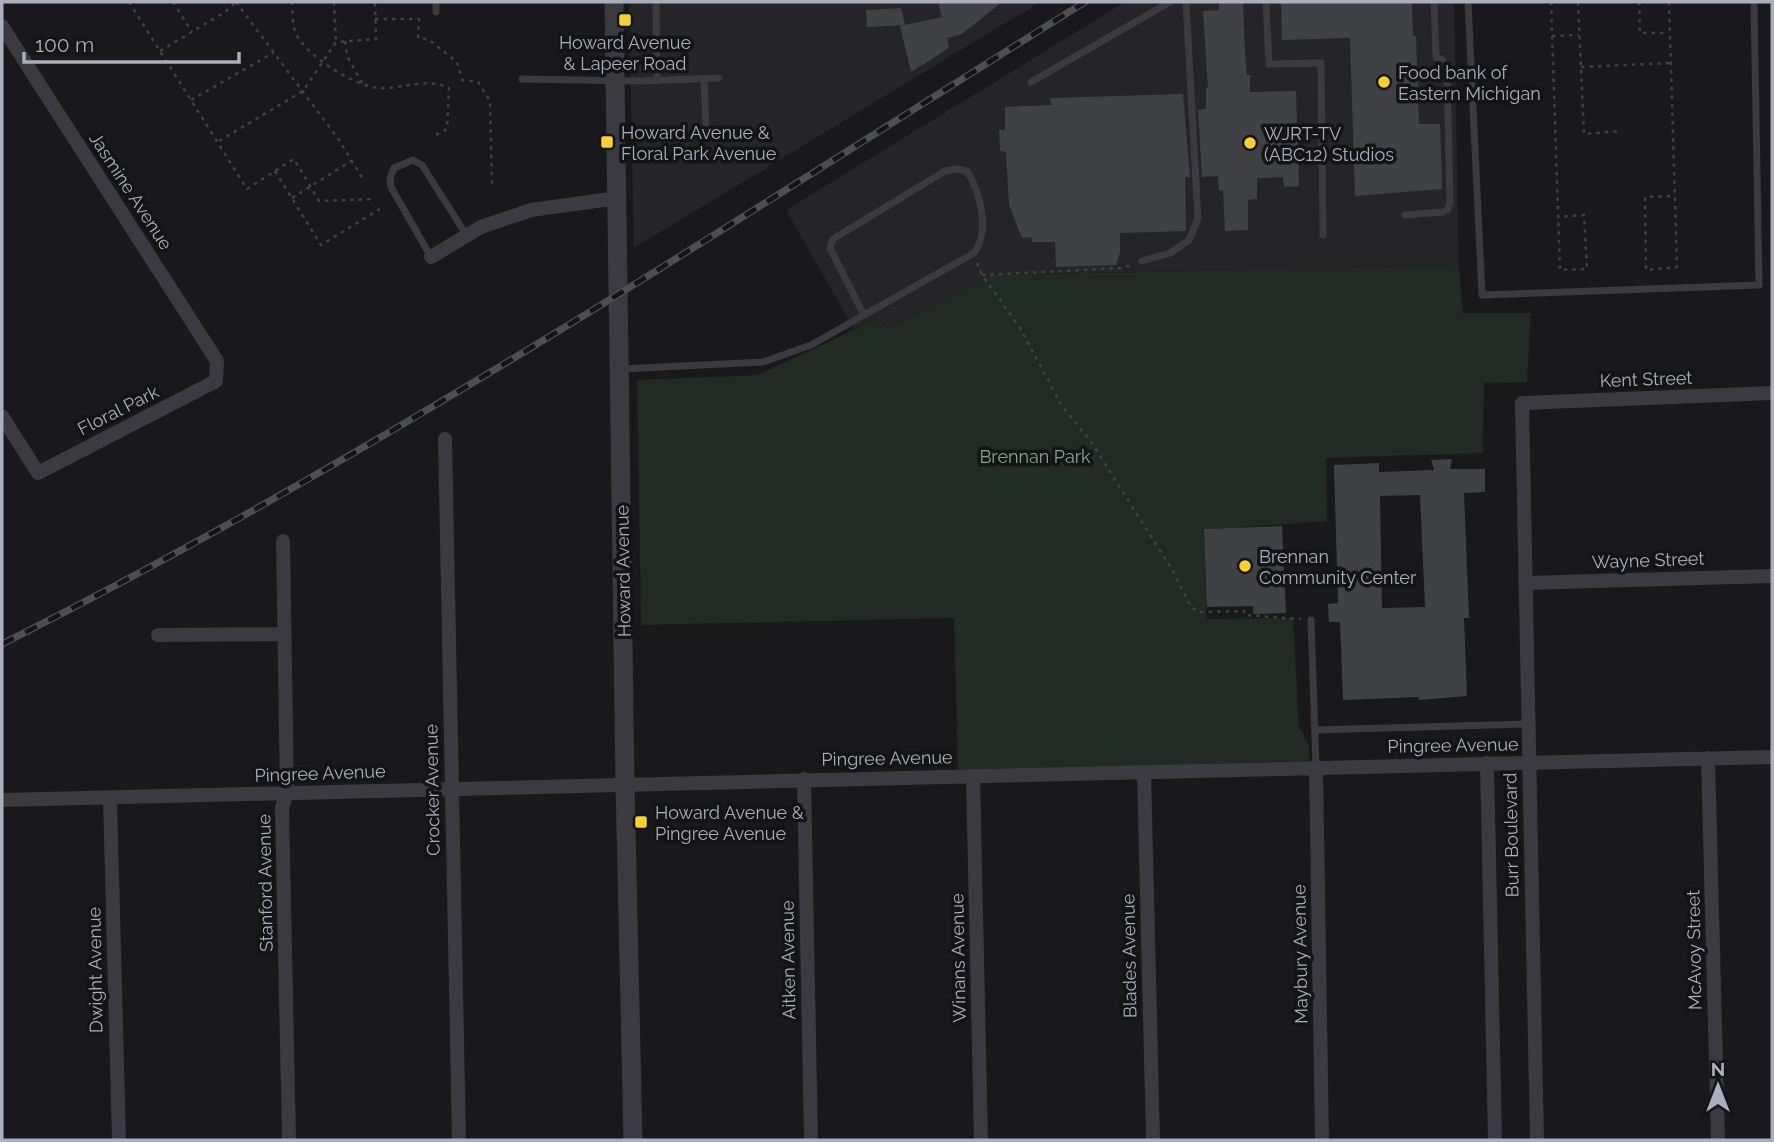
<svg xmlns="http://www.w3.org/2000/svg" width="1774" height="1142" font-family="Raleway,sans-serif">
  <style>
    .built { fill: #252528 }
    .green { fill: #212a23 }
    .building { fill: #404145; fill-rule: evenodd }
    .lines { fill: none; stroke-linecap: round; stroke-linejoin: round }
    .path { stroke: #404147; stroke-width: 2.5; stroke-dasharray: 3.5 5; stroke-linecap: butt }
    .service { stroke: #3a3a40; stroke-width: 7 }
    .minor { stroke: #3a3a40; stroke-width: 14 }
    .tertiary { stroke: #3a3a40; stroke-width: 19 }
    .rail-casing { stroke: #4d4e55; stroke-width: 7 }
    .rail { stroke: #141416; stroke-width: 4.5; stroke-dasharray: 13; stroke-linecap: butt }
    .poi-dot { fill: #f7d036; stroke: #141416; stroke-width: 2.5 }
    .labels { text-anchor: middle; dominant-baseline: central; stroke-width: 7; stroke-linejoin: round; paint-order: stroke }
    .poi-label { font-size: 18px; fill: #abaebb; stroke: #141416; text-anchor: start }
    .street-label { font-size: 18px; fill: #abaebb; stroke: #141416 }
    .park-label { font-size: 18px; fill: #82a689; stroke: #141416 }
  </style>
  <rect width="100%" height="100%" fill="#19191b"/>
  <path class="built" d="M629,2H1040L634,248Z
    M1125,2H1454L1459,266L989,275L888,329L879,318L854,329L786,210Z"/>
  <path class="green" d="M1459,266L1463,313H1531L1527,382L1484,383L1483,453L1326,458L1327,521L1204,530L1207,619L1293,618L1299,727L1309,745V761L958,771L954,618L641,625L637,380L758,375L879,318L888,329L989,275Z"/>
  <path class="building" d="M938,2H1002L962,34L947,38L949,48L911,72L900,26L904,25L867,27L866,10L901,8L905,25L942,17Z
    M1219,2H1243L1245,53L1247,75H1250V92L1296,91L1299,186L1284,187L1283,177L1257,178V199L1248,200V230L1225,231L1223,190L1219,191L1218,176L1202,177L1198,110L1206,109V88H1208L1203,11L1219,10Z
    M1281,2H1412L1413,36H1416L1419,124H1440L1442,189L1355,196L1350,38L1282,40Z
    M1183,94L1190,177H1185L1186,231L1120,233V252L1116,265L1056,267L1055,242H1032V237L1022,238L1009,205L1006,152L1000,151L999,130H1005V107L1051,105L1050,98Z
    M1452,459L1450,469H1485V492L1464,493L1469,618H1464L1467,696L1419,700V697L1343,700L1340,622H1329L1328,604L1338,603L1334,465L1379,463V472L1434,470L1431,460ZM1420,495L1425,607L1382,608L1380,496Z
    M1282,526L1286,613L1253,614V606L1207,607L1204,529Z"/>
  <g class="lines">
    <path class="path" d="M129,2L247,189L294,159L319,201L374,199
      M173,2L192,32
      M236,2L339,140L363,179
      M292,2C293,12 292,25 296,34C307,56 355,87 380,88C403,89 427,77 449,88L447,129L434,136
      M334,2L336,42
      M1551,2L1560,270L1587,269L1584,215L1558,217
      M1578,2L1584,134L1620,131
      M1639,2L1640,33H1668
      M1669,2L1677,267L1646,270L1645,197L1675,196
      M375,19H419L418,38L428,39L457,62L462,80L478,82L490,101L492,187
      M1552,36L1579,35
      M345,41L347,56L362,83
      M160,51L225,12L236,2
      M1581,67L1671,63
      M191,100L273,53
      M219,141L303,91L336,42L376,39L375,2
      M275,171L321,245L380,209
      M292,198L351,161
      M977,263L982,275L1020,328L1062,406L1091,442L1173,571L1191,607L1200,612L1244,611L1245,615L1301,619
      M982,275L1121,268L1132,265"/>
    <path class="service" d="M436,2V12
      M656,2L657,81
      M1266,2L1269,64L1321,63L1323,235
      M1468,2L1482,295L1759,285L1754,2
      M522,79L638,81L719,78
      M704,79L706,130
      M1031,82L1170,2
      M1405,215L1443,212L1448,209L1450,203L1447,69L1442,60L1436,57L1434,2
      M431,257L391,187L390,178L394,168L413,160L422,165L467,236
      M1142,261L1170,253L1189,240L1198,219L1186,2
      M621,369L763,362L811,345L974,253C990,231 981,194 967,171L958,169L945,171L833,239L830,248L864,315
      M1311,620L1316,766
      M1315,730L1527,724"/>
    <path class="minor" d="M2,26L217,361L216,381L38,473L2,416
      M431,257L481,227L531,210L618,198
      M445,439L459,1140
      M283,541L287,794L282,807L289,1140
      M1525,583L1772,576
      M158,635L283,634
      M1708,758L1718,1140
      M1487,763L1495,1140
      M1316,767L1322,1140
      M1144,772L1153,1140
      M973,776L981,1140
      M804,779L811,1140
      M110,799L119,1140
      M2,800L1772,757
      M1537,1140L1522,403L1772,393"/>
    <path class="tertiary" d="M614,2L625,784L633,1140"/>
    <g class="rail-casing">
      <path id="rail" d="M2,644C377,456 729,224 1085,2"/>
    </g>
    <use href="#rail" class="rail"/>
  </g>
  <g class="poi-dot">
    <rect x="618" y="13" width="14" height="14" rx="3.5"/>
    <circle cx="1384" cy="82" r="7"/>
    <rect x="600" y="135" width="14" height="14" rx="3.5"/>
    <circle cx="1250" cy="143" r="7"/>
    <circle cx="1245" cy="566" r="7"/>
    <rect x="634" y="815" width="14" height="14" rx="3.5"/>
  </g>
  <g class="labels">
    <g class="poi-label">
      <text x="625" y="42" text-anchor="middle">Howard Avenue<tspan x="625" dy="21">&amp; Lapeer Road</tspan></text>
      <text x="1398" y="72">Food bank of<tspan x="1398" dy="21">Eastern Michigan</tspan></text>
      <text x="621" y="132">Howard Avenue &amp;<tspan x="621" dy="21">Floral Park Avenue</tspan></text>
      <text x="1264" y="133">WJRT-TV<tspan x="1264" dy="21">(ABC12) Studios</tspan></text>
      <text x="1259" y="556">Brennan<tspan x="1259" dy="21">Community Center</tspan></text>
      <text x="655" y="812">Howard Avenue &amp;<tspan x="655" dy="21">Pingree Avenue</tspan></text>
    </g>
    <g class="street-label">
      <text transform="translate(131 191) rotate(57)">Jasmine Avenue</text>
      <text transform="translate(1646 379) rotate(-2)">Kent Street</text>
      <text transform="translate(118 410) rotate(-27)">Floral Park</text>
      <text transform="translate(1648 560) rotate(-2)">Wayne Street</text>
      <text transform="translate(623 571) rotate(-91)">Howard Avenue</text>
      <text transform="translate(1453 745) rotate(-1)">Pingree Avenue</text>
      <text transform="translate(887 758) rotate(-1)">Pingree Avenue</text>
      <text transform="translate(320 773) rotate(-2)">Pingree Avenue</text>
      <text transform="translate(432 790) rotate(-91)">Crocker Avenue</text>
      <text transform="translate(1511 835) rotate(-91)">Burr Boulevard</text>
      <text transform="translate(265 883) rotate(-91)">Stanford Avenue</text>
      <text transform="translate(1694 950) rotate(-91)">McAvoy Street</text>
      <text transform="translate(1300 954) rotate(-91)">Maybury Avenue</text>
      <text transform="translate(1129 956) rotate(-91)">Blades Avenue</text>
      <text transform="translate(958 958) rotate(-91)">Winans Avenue</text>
      <text transform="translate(788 960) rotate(-91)">Aitken Avenue</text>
      <text transform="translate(95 970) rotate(-91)">Dwight Avenue</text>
    </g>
    <g class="park-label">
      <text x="1035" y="456">Brennan Park</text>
    </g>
  </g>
  <rect width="1774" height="1142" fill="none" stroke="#abaebb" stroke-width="7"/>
  <g transform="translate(1718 1086)" stroke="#141416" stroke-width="5" paint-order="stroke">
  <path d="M0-5L12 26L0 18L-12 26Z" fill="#abaebb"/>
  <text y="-10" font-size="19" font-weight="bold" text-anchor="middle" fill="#abaebb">N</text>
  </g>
  <path d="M24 52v10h215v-10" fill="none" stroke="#abaebb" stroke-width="3.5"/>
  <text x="35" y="52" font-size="21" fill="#abaebb" stroke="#141416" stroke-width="5" paint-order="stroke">100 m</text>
</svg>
